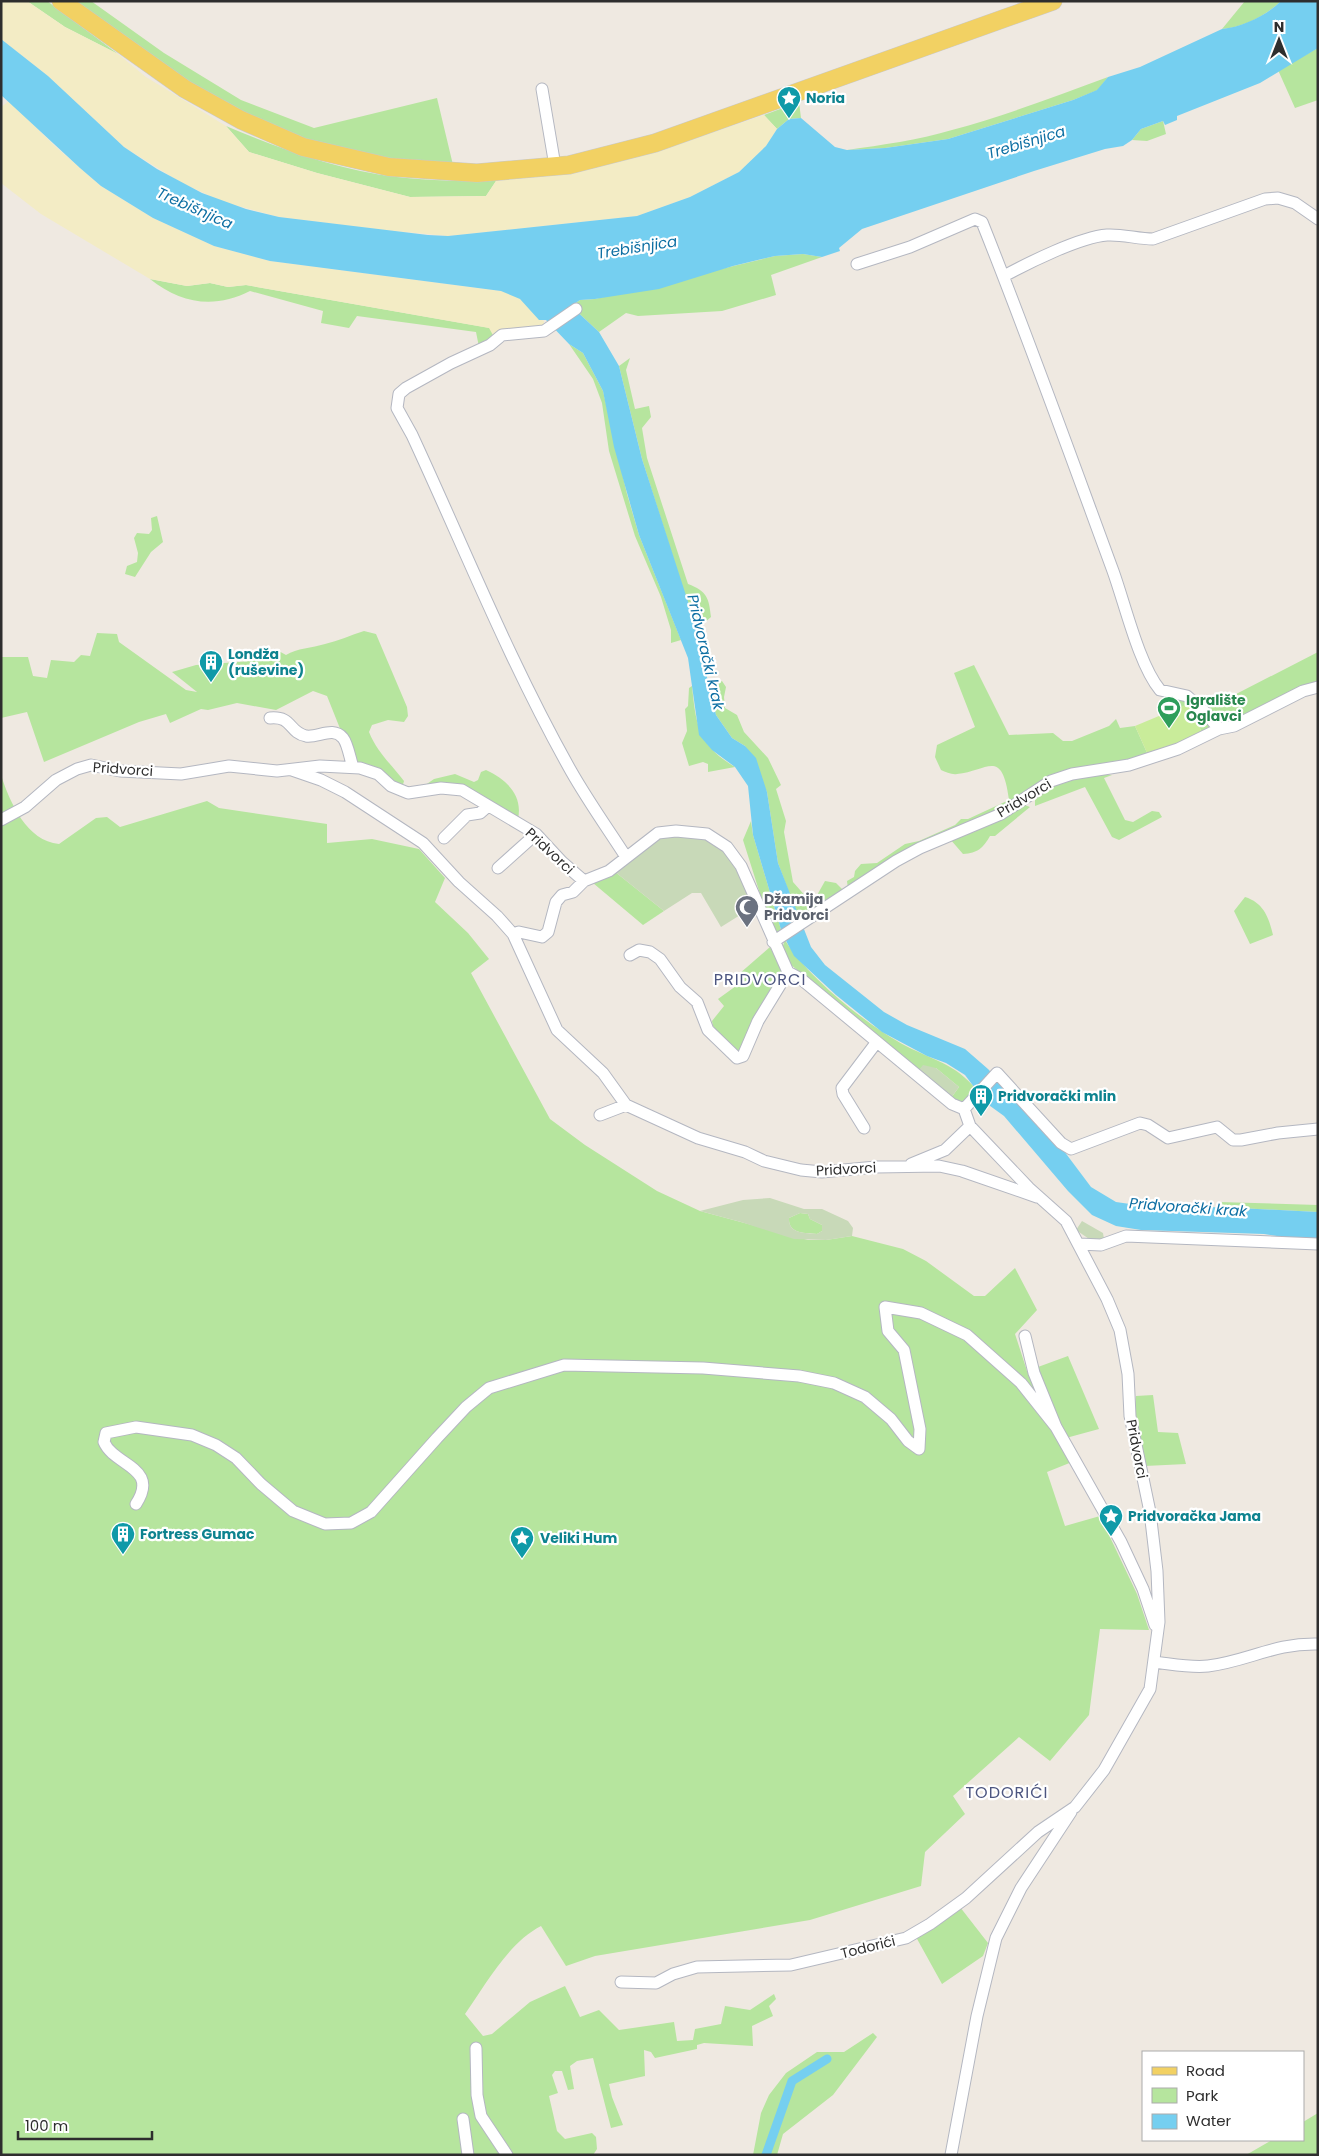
<svg xmlns="http://www.w3.org/2000/svg" width="1319" height="2156" font-family="Poppins,sans-serif">
  <style>
    .green { fill: #b6e59e }
    .sand { fill: #f3ecc5 }
    .cemetery { fill: #c8d9b8; fill-rule: evenodd }
    .pitch { fill: #c9ec9a }
    .water { fill: #75cff0 }
    .lines { fill: none; stroke-linecap: round; stroke-linejoin: round }
    .canal { stroke: #75cff0; stroke-width: 9 }
    .minor-casing { stroke: #b4b7c1; stroke-width: 13 }
    .primary-casing { stroke: #c9c9c9; stroke-width: 19 }
    .minor { stroke: #fff; stroke-width: 11 }
    .primary { stroke: #f2d163; stroke-width: 18 }
    .labels { text-anchor: middle; dominant-baseline: central; stroke-width: 4.5; stroke-linejoin: round; paint-order: stroke }
    .culture-label { font-size: 14px; font-weight: bold; fill: #0d838f; stroke: #fff; text-anchor: start }
    .leisure-label { font-size: 14px; font-weight: bold; fill: #27864d; stroke: #fff; text-anchor: start }
    .street-label { font-size: 14px; fill: #2e2e2e; stroke: #fff }
    .worship-label { font-size: 14px; font-weight: bold; fill: #5b616d; stroke: #fff; text-anchor: start }
    .water-label { font-size: 15px; font-style: italic; fill: #0d6fa3; stroke: #fff }
    .quarter-label { font-size: 16px; letter-spacing: 1px; fill: #4d5680; stroke: #fff }
  </style>
  <rect width="100%" height="100%" fill="#efe9e1"/>
  <path class="green" d="M27,1H47L118,54L65,27Z
    M70,1H91L164,53L241,100L314,128L437,98L453,165L385,161L306,143L228,107L162,66Z
    M1245,1H1281C1266,16 1242,28 1222,29Z
    M1318,48V100L1295,108L1278,70Z
    M1108,77L1098,90L1073,100L948,139L885,148L847,150C882,145 918,140 952,130C1005,116 1056,96 1108,77Z
    M799,102L801,118L789,119L777,129L764,115Z
    M1163,121L1166,134L1147,141L1132,140L1141,129Z
    M226,126C281,149 338,170 397,177C430,181 463,181 496,181L486,196L410,197L317,173L249,152Z
    M803,254L822,257L771,275L776,295L722,311L638,316L626,313L599,332L571,306L580,300L595,299L775,256Z
    M150,279L187,286L210,283L228,287L246,285L490,328L494,337L479,347L476,332L357,316L349,328L321,323L323,311L250,291C215,309 181,304 150,279Z
    M569,344L583,353L603,391L627,494L639,535L681,640L671,643V630L661,597L635,536L609,451L602,403L593,379Z
    M630,358L626,370L635,409L649,406L651,417L642,428L647,458L688,584C707,591 709,598 711,617L696,630L642,459L619,366Z
    M157,516L163,542L151,552L135,577L125,574L127,566L137,562L138,553L134,538L137,533L149,534L152,530L151,518Z
    M364,631L376,634L407,707L408,716L404,722L388,720L372,725L369,732C377,752 391,764 404,781L402,788L357,764L341,731L327,696L313,691L276,710L237,703L208,710L201,709L170,723L166,714L139,722L44,762L27,712L1,718V657H28L33,676L47,678L51,660L74,662L81,655L90,656L97,633L117,634L119,642L186,690L197,692L172,672L196,665L252,661L277,650L286,655C297,648 312,648 325,644C338,641 351,635 364,631Z
    M1318,652V683L1226,724L1219,721L1207,709Z
    M974,665L1009,735L1053,733L1063,741H1072L1109,726L1116,719L1120,728L1135,726L1148,755L1099,766L1011,804L848,889L847,881L854,877L855,871L861,864L877,863L905,844L919,841L955,825L961,819H968L1009,800C1002,747 988,771 957,774C952,775 946,772 941,770L935,757L937,745L975,727L954,673Z
    M722,681L726,687L724,697L725,708L737,715L744,732L768,758L781,785L776,789L786,821L784,832L793,882L808,899L816,897L825,881L836,883L844,891L800,922L778,863L767,792L745,746L732,738L716,715L708,689Z
    M692,686C696,725 698,745 735,767L708,772V764L703,762L689,766L682,743L687,731L685,709L688,706L689,688Z
    M1177,698C1193,698 1204,713 1209,726L1208,731L1202,733L1190,704L1160,716L1158,710Z
    M486,770C507,780 523,795 518,819L473,791L421,788L434,779L455,774L474,782L478,780L481,772Z
    M1092,774L1112,775L1104,778L1125,820L1133,822L1152,811L1159,812L1162,817L1119,840L1112,837L1085,787L1035,806V798L1045,787Z
    M1,775C10,803 27,841 59,844L96,818L107,817L120,827L207,801L219,808L327,824V843L372,839L419,849L445,878L435,902L468,933L489,959L471,973L550,1119L585,1145L657,1191L700,1211L808,1240H826L852,1236L903,1249L926,1261L974,1296H985L1015,1268L1037,1310L1015,1334L1027,1371L1068,1356L1099,1429L1066,1438L1077,1460L1047,1472L1065,1526L1100,1516L1137,1594L1149,1630L1100,1629L1089,1715L1050,1761L1019,1737L953,1796L965,1814L925,1852L921,1886L810,1920L595,1956L566,1966L541,1926C508,1943 486,1984 465,2014L483,2036L492,2034L530,2002L565,1986L580,2017L599,2010L619,2030L674,2022L677,2041L693,2040L695,2029L721,2024L725,2006L750,2010L774,1994L776,1999L769,2006L773,2016L752,2026L753,2046L704,2043L697,2045V2049L655,2058L651,2052L644,2050L645,2076L609,2084L612,2097L623,2125L611,2128L593,2058L577,2061L570,2066L574,2089L568,2090L562,2071H555L552,2075L558,2093L549,2096L557,2131L565,2139L592,2133L596,2137L597,2149L593,2155H1Z
    M1022,804L1030,807L995,836H990C983,848 978,853 963,854L950,839Z
    M751,821L753,835L782,933L773,935L743,840Z
    M614,871L664,911L643,925L593,883Z
    M1245,897C1264,903 1269,918 1273,935L1250,944L1234,911Z
    M785,940C807,977 868,1026 906,1046C935,1061 954,1063 977,1090L959,1106L951,1098L959,1087L936,1068L918,1071L790,964L781,951Z
    M770,947L782,970L783,978L739,1052L732,1050L713,1026L712,1021L724,1006L718,999L736,986L739,974Z
    M1219,1202L1318,1205V1212L1219,1207Z
    M800,1213L808,1214L810,1219L822,1225V1231L817,1234C805,1233 788,1234 789,1218Z
    M1153,1395L1158,1432L1178,1433L1186,1464L1145,1466L1135,1409L1136,1396Z
    M960,1907L988,1943L983,1956L942,1984L916,1937Z
    M873,2033L877,2037L833,2095L783,2134L777,2155H753L761,2113L769,2095L786,2073L817,2052H844Z
    M1318,2113V2155H1246L1272,2140H1303V2122Z"/>
  <path class="sand" d="M1,1H27L65,27L118,54L146,77L226,126L249,152L317,173L410,197L486,196L496,181L580,171L655,152L764,115L777,129L766,146L739,172L690,197L637,216L448,236L384,230L279,217L223,202L180,182L124,147L48,76L1,39Z
    M9,101L57,148L101,186L153,218L214,246L270,261L501,291C509,293 517,296 524,301C531,307 535,318 544,321V325L494,337L489,328L246,285L228,287L210,283L187,286L150,279L41,214L1,183V107Z"/>
  <path class="cemetery" d="M659,835H705L733,859L749,898L745,903V912L721,927L701,893H692L664,911L614,871Z
    M923,1065L936,1068L959,1087L951,1098L918,1071Z
    M770,1198L804,1209H822L848,1221L853,1228L852,1236L826,1240L794,1239L741,1222L700,1211L743,1200ZM800,1213L808,1214L810,1219L822,1225V1231L817,1234C805,1233 788,1234 789,1218Z
    M1082,1221L1103,1233L1104,1239L1095,1243L1076,1230Z"/>
  <path class="pitch" d="M1190,703L1202,733L1148,755L1135,726Z"/>
  <path class="water" d="M1281,1H1318V48L1260,83L1177,116V120L1165,125L1163,121L1141,129L1132,140L1123,146L1105,149L1034,171L862,229L839,248L840,251L822,257L803,254L775,256L733,266L659,289L595,299L580,300L571,306L599,332L619,366L642,459L692,614L716,715L732,738L745,746L756,758L767,792L778,863L811,947L825,965L884,1012L907,1025L965,1049L988,1069L1061,1147L1091,1187L1116,1202L1165,1209L1219,1207L1318,1212V1242L1264,1234L1141,1230L1116,1226L1092,1215L1068,1191L1004,1116L986,1103L965,1075L946,1063L927,1056L882,1032L836,995L794,956L782,933L753,835L748,786L735,767L712,750L699,735L688,658L639,535L614,447L603,391L583,353L569,344L546,320H539L520,299L501,291L270,261L214,246L153,218L101,186L80,168L1,95V39L48,76L124,147L157,169L202,193L246,209L279,217L428,235L448,236L637,216L690,197L739,172L766,146L777,129L789,119L801,118L835,147L847,150L885,148L948,139L1073,100L1097,90L1108,77L1140,67L1222,29C1242,27 1266,16 1281,1Z"/>
  <g class="lines">
    <path class="canal" d="M766,2155L792,2081L827,2059"/>
    <g class="minor-casing">
      <path id="minor" d="M542,89L555,166
        M857,264L910,247L975,219L982,222C1028,337 1070,454 1113,571C1125,604 1139,665 1160,690L1187,696L1204,711L1219,729
        M1004,276C1028,263 1080,237 1107,235C1122,234 1138,239 1153,239L1265,199L1278,198L1295,203L1318,219
        M576,309L544,331L502,335L490,345L451,363L406,388L399,394L397,408L412,435C464,547 510,663 571,771C588,801 608,829 626,857
        M270,718C293,716 288,732 306,736C318,738 333,726 343,738C348,744 350,759 353,767
        M292,770L321,780L345,792L423,843L459,882L497,916L513,934L557,1030L603,1073L626,1105
        M1,820L25,807L56,780L77,769L91,765L120,771L181,774L229,766L277,771L320,766L360,768L378,774L391,786L408,793L441,788L462,790L536,834L562,862L584,881L609,871L658,833L676,831L707,834L727,847L741,866L788,972L801,979L952,1104L964,1109L970,1126L1029,1188L1066,1221L1107,1299L1120,1330L1128,1374L1130,1416L1150,1512L1157,1571L1159,1622L1150,1689L1104,1770L1075,1807L1038,1832L966,1898L930,1924L906,1938L791,1965L697,1967L673,1974L656,1983L621,1982
        M444,838L467,815L480,813L488,806
        M498,868L536,834
        M513,934L519,932L542,937L548,932L556,902L562,895L573,892L584,881
        M773,942L896,861L920,848L1001,814L1051,781L1072,774L1129,765L1178,749L1219,729L1234,726L1303,691L1318,687
        M630,955L639,950L650,952L660,959L680,987L697,1002L708,1030L737,1058L743,1056L758,1021L788,972
        M964,1109L997,1073L1061,1143L1071,1149L1140,1123L1148,1125L1168,1138L1217,1127L1233,1140H1241L1278,1133L1318,1129
        M600,1115L626,1105L698,1138L745,1152L764,1161L801,1170L822,1172L876,1167L939,1166L962,1171L1037,1197
        M864,1128L843,1094L842,1088L876,1043
        M911,1164L945,1150L970,1126
        M1079,1244L1101,1245L1126,1236L1318,1244
        M1025,1336L1034,1373L1056,1427L1121,1542L1143,1589L1155,1625
        M136,1504C160,1467 114,1466 104,1442L106,1433L136,1427L192,1435L216,1445L236,1458L261,1484L293,1511L325,1524L351,1523L371,1512L437,1438L466,1407L489,1388L564,1365L703,1368L799,1376L834,1383L865,1397L891,1419L908,1441L919,1449L920,1429L904,1350L888,1331L885,1307L921,1313L967,1335L1021,1383L1056,1427
        M1154,1662C1172,1664 1191,1668 1208,1666C1248,1661 1274,1643 1318,1644
        M476,2048L477,2095L481,2116L507,2155
        M463,2119L468,2155
        M951,2155L977,2016L996,1938L1021,1888L1071,1812"/>
    </g>
    <g class="primary-casing">
      <path id="primary" d="M61,1L185,89L241,120L303,147L389,167L477,173L569,165L655,143L1053,1"/>
    </g>
    <use href="#minor" class="minor"/>
    <use href="#primary" class="primary"/>
  </g>
  <defs>
    <g id="sight-pin" transform="scale(1.25)"><path d="M0 17L-7.5 6A9.5 9.5 0 1 1 7.5 6Z" fill="#0f9aa8" stroke="#fff"/><path d="M0-6L1.8-2.2L6-1.7L2.9 1.2L3.7 5.4L0 3.3L-3.7 5.4L-2.9 1.2L-6-1.7L-1.8-2.2Z" fill="#fff"/></g>
    <g id="building-pin" transform="scale(1.25)"><path d="M0 17L-7.5 6A9.5 9.5 0 1 1 7.5 6Z" fill="#0f9aa8" stroke="#fff"/><path d="M-4-6H4V6H1V3H-1V6H-4ZM-2.5-4.3h1.7v1.8h-1.7ZM.8-4.3h1.7v1.8H.8ZM-2.5-1h1.7V.8h-1.7ZM.8-1h1.7V.8H.8Z" fill="#fff"/></g>
    <g id="stadium-pin" transform="scale(1.25)"><path d="M0 17L-7.5 6A9.5 9.5 0 1 1 7.5 6Z" fill="#2e9e5b" stroke="#fff"/><path d="M0-5a6.5 5 0 1 0 0 10a6.5 5 0 1 0 0-10ZM-3.5-1.8h7v3.6h-7Z" fill="#fff"/></g>
    <g id="mosque-pin" transform="scale(1.25)"><path d="M0 17L-7.5 6A9.5 9.5 0 1 1 7.5 6Z" fill="#6b7280" stroke="#fff"/><path d="M3.5-4.9A6 6 0 1 0 3.5 4.9A5 5 0 1 1 3.5-4.9Z" fill="#fff"/></g>
  </defs>
  <g fill-rule="evenodd">
    <use href="#sight-pin" x="789" y="98"/>
    <use href="#building-pin" x="211" y="662"/>
    <use href="#stadium-pin" x="1169" y="708"/>
    <use href="#mosque-pin" x="747" y="907"/>
    <use href="#building-pin" x="981" y="1096"/>
    <use href="#sight-pin" x="1111" y="1516"/>
    <use href="#building-pin" x="123" y="1534"/>
    <use href="#sight-pin" x="522" y="1538"/>
  </g>
  <g class="labels">
    <g class="culture-label">
      <text x="806" y="98">Noria</text>
      <text x="228" y="654">Londža<tspan x="228" dy="16">(ruševine)</tspan></text>
      <text x="998" y="1096">Pridvorački mlin</text>
      <text x="1128" y="1516">Pridvoračka Jama</text>
      <text x="140" y="1534">Fortress Gumac</text>
      <text x="540" y="1538">Veliki Hum</text>
    </g>
    <g class="leisure-label">
      <text x="1186" y="700">Igralište<tspan x="1186" dy="16">Oglavci</tspan></text>
    </g>
    <g class="street-label">
      <text transform="translate(123 769) rotate(4)">Pridvorci</text>
      <text transform="translate(1024 798) rotate(-31)">Pridvorci</text>
      <text transform="translate(550 851) rotate(43)">Pridvorci</text>
      <text transform="translate(846 1169) rotate(-3)">Pridvorci</text>
      <text transform="translate(1137 1449) rotate(79)">Pridvorci</text>
      <text transform="translate(868 1947) rotate(-14)">Todorići</text>
    </g>
    <g class="worship-label">
      <text x="764" y="899">Džamija<tspan x="764" dy="16">Pridvorci</tspan></text>
    </g>
    <g class="water-label">
      <text transform="translate(1026 142) rotate(-17)">Trebišnjica</text>
      <text transform="translate(195 208) rotate(24)">Trebišnjica</text>
      <text transform="translate(637 247) rotate(-9)">Trebišnjica</text>
      <text transform="translate(706 652) rotate(77)">Pridvorački krak</text>
      <text transform="translate(1188 1207) rotate(4)">Pridvorački krak</text>
    </g>
    <g class="quarter-label">
      <text x="760" y="979">PRIDVORCI</text>
      <text x="1007" y="1792">TODORIĆI</text>
    </g>
  </g>
  <rect width="1319" height="2156" fill="none" stroke="#2e2e2e" stroke-width="5"/>
  <rect x="1142" y="2051" width="162" height="90" fill="#ffffff" stroke="#ababab"/>
  <rect x="1152" y="2067" width="25" height="8" fill="#f2d163" stroke="#ababab"/>
  <text x="1186" y="2076" font-size="15" fill="#2e2e2e">Road</text>
  <rect x="1152" y="2088" width="25" height="15" fill="#b6e59e" stroke="#ababab"/>
  <text x="1186" y="2101" font-size="15" fill="#2e2e2e">Park</text>
  <rect x="1152" y="2114" width="25" height="15" fill="#75cff0" stroke="#ababab"/>
  <text x="1186" y="2126" font-size="15" fill="#2e2e2e">Water</text>
  <g transform="translate(1279 40)" stroke="#ffffff" stroke-width="4" paint-order="stroke">
  <path d="M0-4L9 19L0 12L-9 19Z" fill="#2e2e2e"/>
  <text y="-8" font-size="14" font-weight="bold" text-anchor="middle" fill="#2e2e2e">N</text>
  </g>
  <path d="M18 2131v8h134v-8" fill="none" stroke="#2e2e2e" stroke-width="2.5"/>
  <text x="25" y="2131" font-size="15" fill="#2e2e2e" stroke="#ffffff" stroke-width="4" paint-order="stroke">100 m</text>
</svg>
